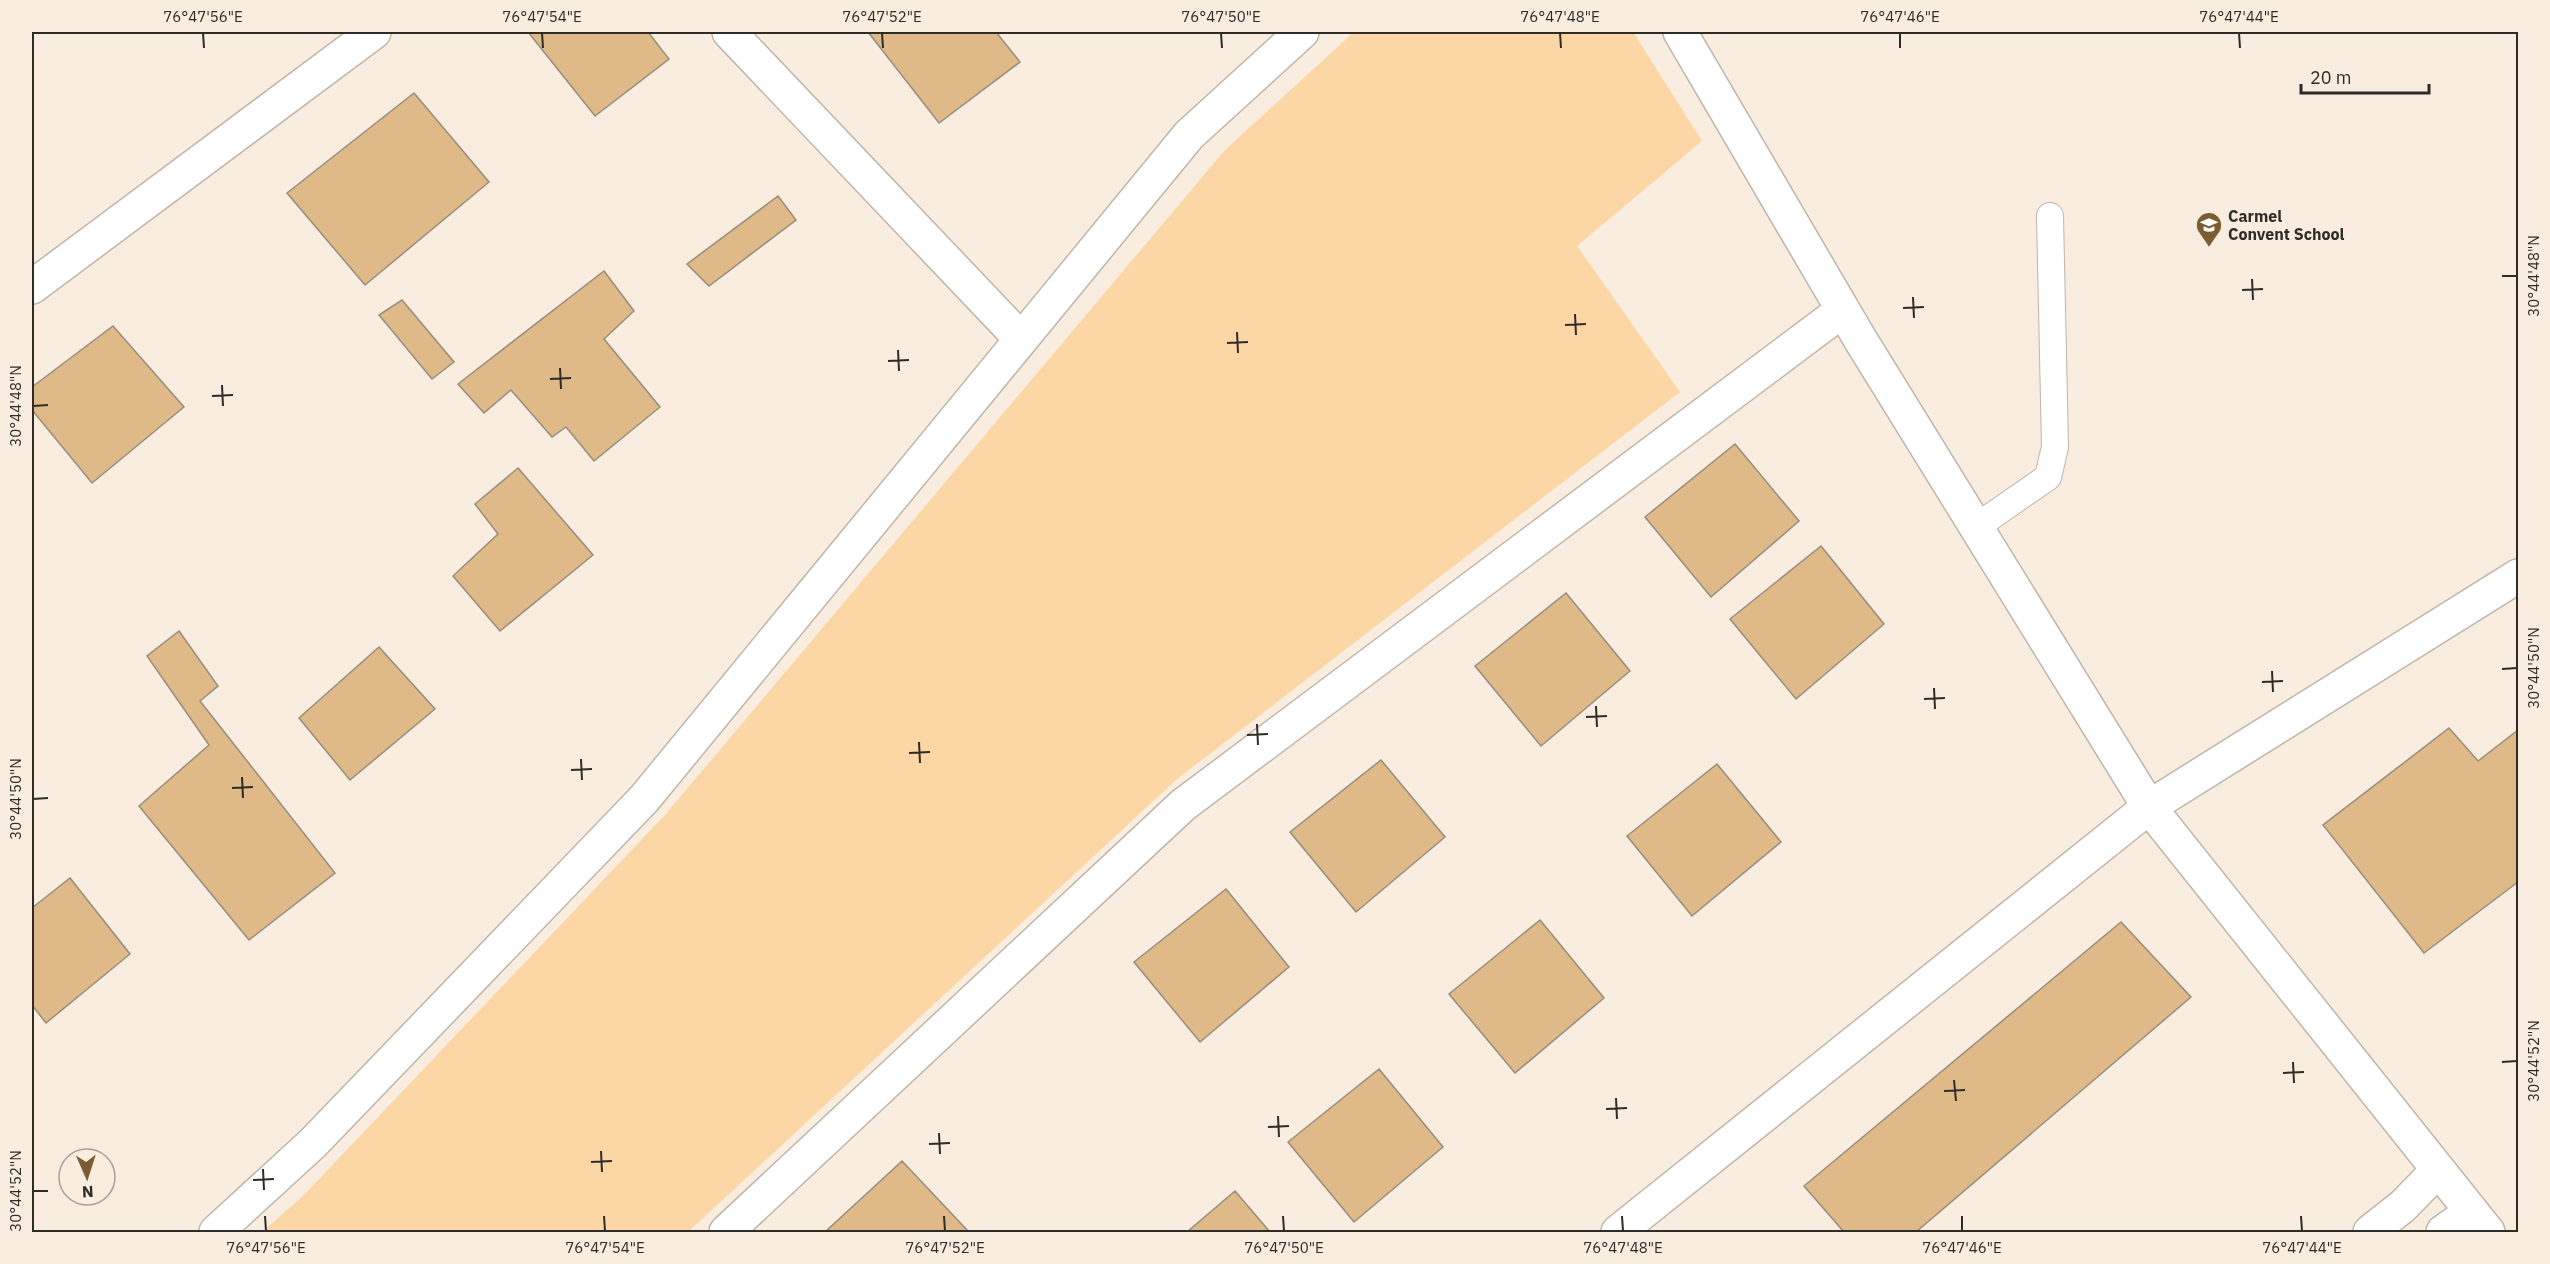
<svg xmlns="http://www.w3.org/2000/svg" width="2550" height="1264" font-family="'IBM Plex Sans',sans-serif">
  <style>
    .green { fill: #fcd6a5 }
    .building { fill: #dfb987; stroke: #978d7f; stroke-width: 1.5 }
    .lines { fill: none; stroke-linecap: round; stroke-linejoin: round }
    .service-casing { stroke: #c0b5a8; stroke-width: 28 }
    .minor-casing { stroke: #c0b5a8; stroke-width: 36 }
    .service { stroke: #fff; stroke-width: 26 }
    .minor { stroke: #fff; stroke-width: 33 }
    .ticks { fill: none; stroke: #2f2b25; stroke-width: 2 }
    .labels { text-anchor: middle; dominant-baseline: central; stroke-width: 6; stroke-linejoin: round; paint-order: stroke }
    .poi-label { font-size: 16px; font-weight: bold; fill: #2f2b25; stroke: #f8edde; text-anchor: start }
    .neatline { fill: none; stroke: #2f2b25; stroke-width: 2 }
    .ticks-label { font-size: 15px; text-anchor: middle; fill: #2f2b25 }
  </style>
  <rect width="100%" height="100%" fill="#f8edde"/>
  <path class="green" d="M1354,32H1633L1702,141L1577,246L1680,392L1177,779L688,1232H262L303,1196L665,815L1225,150Z"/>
  <path class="building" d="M528,32H648L669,59L595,116Z
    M868,32H996L1020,62L939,123Z
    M414,93L489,182L365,285L287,193Z
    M778,196L796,220L709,286L687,264Z
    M604,271L634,311L604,339L660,407L594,461L566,427L552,437L511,390L484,413L458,384Z
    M402,300L454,362L432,379L379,315Z
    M113,326L184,407L92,483L32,410V387Z
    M1735,444L1799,521L1711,597L1645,517Z
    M518,468L593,555L500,631L453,576L498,534L475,504Z
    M1821,546L1884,624L1796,699L1730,619Z
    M1566,593L1630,671L1541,746L1475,666Z
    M179,631L218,686L200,701L335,873L249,940L139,806L209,745L147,656Z
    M379,647L435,709L350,780L299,718Z
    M2449,728L2478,761L2518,730V882L2424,953L2323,825Z
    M1381,760L1445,837L1356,912L1290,832Z
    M1717,764L1781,842L1692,916L1627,836Z
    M70,878L130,954L46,1023L32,1005V908Z
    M1226,889L1289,967L1200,1042L1134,962Z
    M1540,920L1604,998L1515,1073L1449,994Z
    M2121,922L2191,997L1916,1232H1844L1804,1186Z
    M1379,1069L1443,1147L1354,1222L1288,1142Z
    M902,1161L968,1231L967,1232H825Z
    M1235,1191L1270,1232H1187Z"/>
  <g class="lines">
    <g class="service-casing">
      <path id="service" d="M1976,527L2048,477L2055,447L2050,216"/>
    </g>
    <g class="minor-casing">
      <path id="minor" d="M729,32L1020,338
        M1680,32L1860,339L2149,807L2488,1232
        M32,287L374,32
        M216,1232L313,1143L644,799L1189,135L1302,32
        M726,1232L1183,805L1843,310
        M1618,1232L2149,807L2518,576
        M2370,1232L2403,1206L2438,1170
        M2443,1232L2471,1212"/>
    </g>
    <use href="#service" class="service"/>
    <use href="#minor" class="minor"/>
  </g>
  <path class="ticks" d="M203,33L204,48M542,33L543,48M882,33L883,48M1221,33L1222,48M1560,33L1561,48M1900,33V48M2239,33L2240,48M2502,276H2517M2252,279L2253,300M2242,290L2263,289M1913,297L1914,318M1903,308L1924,307M1575,314L1576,335M1565,325L1586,324M1237,332L1238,353M1227,343L1248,342M898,350L899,371M888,361L909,360M560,368L561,389M550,379L571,378M222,385L223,406M212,396L233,395M33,406L48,405M2502,669L2517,668M2272,671L2273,692M2262,682L2283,681M1934,688L1935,709M1924,699L1945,698M1596,706L1597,727M1586,717L1607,716M1257,724L1258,745M1247,735L1268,734M919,742L920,763M909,753L930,752M581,759L582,780M571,770L592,769M242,777L243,798M232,788L253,787M33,799L48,798M2293,1062L2294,1083M2502,1062L2517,1061M2283,1073L2304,1072M1954,1080L1956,1101M1944,1091L1965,1090M1616,1098L1617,1119M1606,1109L1627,1108M1278,1116L1279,1137M1268,1127L1289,1126M939,1133L940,1154M929,1144L950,1143M601,1151L602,1172M591,1162L612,1161M263,1169L264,1190M253,1180L274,1179M33,1191H48M265,1216L266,1231M604,1216L605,1231M944,1216L945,1231M1283,1216L1284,1231M1622,1216L1623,1231M1962,1216V1231M2301,1216L2302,1231"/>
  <defs>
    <g id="school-pin" transform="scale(1.35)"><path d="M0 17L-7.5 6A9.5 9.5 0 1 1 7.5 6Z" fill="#7c5d32" stroke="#f8edde"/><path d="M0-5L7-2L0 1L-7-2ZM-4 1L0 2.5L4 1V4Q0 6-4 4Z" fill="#fff"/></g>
  </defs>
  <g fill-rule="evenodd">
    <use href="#school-pin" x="2209" y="225"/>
  </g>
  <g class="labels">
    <g class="poi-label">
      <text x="2228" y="216">Carmel<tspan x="2228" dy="18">Convent School</tspan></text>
    </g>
  </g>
  <rect width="2550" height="1264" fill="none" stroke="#f8edde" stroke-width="66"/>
  <g transform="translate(87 1177) rotate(177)"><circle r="28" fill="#f8edde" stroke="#a89f94" stroke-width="1.5"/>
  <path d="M0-4.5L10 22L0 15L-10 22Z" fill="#7c5d32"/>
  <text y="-9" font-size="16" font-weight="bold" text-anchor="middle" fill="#2f2b25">N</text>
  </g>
  <path d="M2301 84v9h128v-9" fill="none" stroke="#2f2b25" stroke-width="3"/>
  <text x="2310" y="84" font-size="18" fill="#2f2b25" stroke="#f8edde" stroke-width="4.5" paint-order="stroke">20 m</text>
  <rect x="33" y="33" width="2484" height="1198" class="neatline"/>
  <g class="ticks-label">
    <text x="203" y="22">76°47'56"E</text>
    <text x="542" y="22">76°47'54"E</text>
    <text x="882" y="22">76°47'52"E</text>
    <text x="1221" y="22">76°47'50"E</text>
    <text x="1560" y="22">76°47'48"E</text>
    <text x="1900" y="22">76°47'46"E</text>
    <text x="2239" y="22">76°47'44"E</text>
    <text transform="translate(2534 276) rotate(-90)" y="5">30°44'48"N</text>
    <text transform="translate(16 406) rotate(-90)" y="5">30°44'48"N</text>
    <text transform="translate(2534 668) rotate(-90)" y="5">30°44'50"N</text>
    <text transform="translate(16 799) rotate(-90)" y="5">30°44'50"N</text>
    <text transform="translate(2534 1061) rotate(-90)" y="5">30°44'52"N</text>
    <text transform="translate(16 1191) rotate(-90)" y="5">30°44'52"N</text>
    <text x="266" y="1253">76°47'56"E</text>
    <text x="605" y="1253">76°47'54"E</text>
    <text x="945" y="1253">76°47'52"E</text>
    <text x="1284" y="1253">76°47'50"E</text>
    <text x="1623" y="1253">76°47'48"E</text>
    <text x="1962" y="1253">76°47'46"E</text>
    <text x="2302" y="1253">76°47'44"E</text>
  </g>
</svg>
